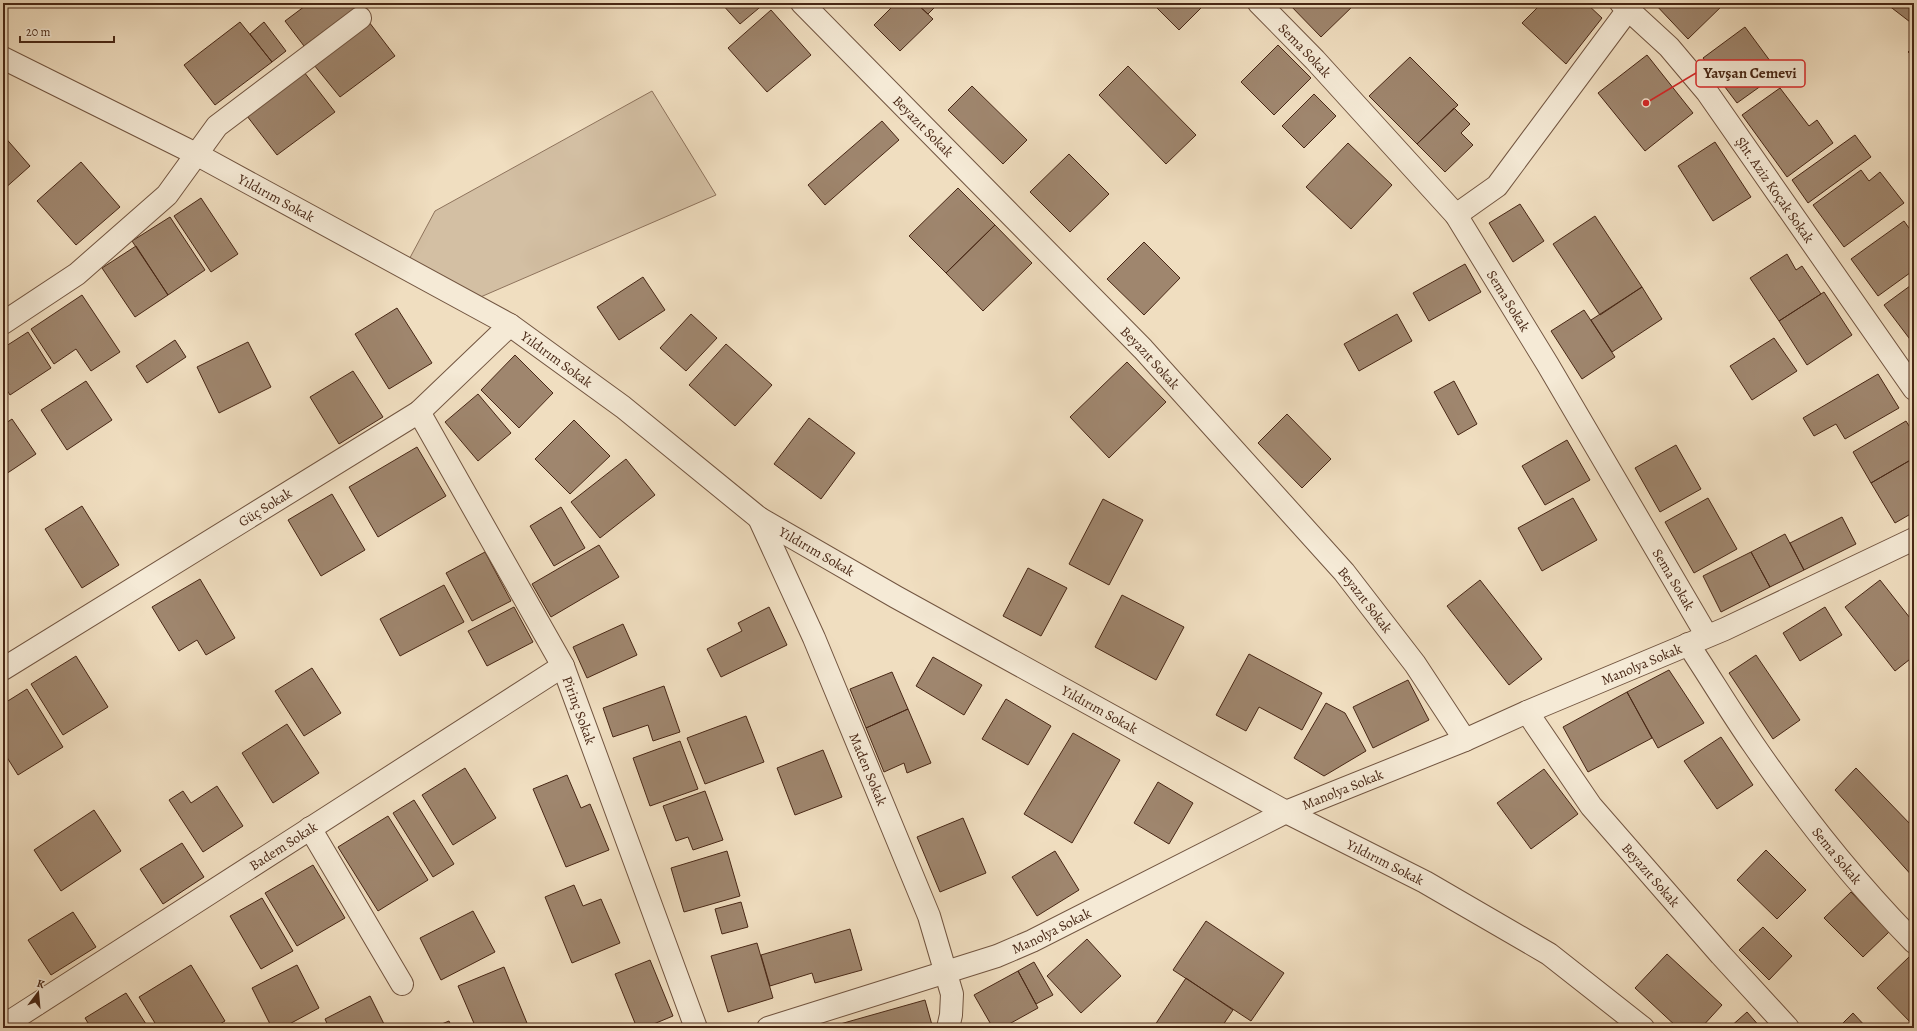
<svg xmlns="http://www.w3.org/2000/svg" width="1917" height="1031" font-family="Alegreya,serif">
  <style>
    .green { fill: #d3bfa3; stroke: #8e735c }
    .building { fill: #9f866e; stroke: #482715 }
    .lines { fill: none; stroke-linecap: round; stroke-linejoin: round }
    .minor-casing { stroke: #725540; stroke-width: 24 }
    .minor { stroke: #f5ead6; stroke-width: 22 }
    .labels { text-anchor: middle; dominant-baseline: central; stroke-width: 4; stroke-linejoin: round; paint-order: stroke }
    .street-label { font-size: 14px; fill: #482715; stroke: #f5ead6 }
    .leader { fill: none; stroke: #d62828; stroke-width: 1.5 }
    .callout-dot { fill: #d62828; stroke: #f5ead6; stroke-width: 1.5 }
    .callout { fill: #f5ead6; stroke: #d62828; stroke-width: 1.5 }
    .callout-label { font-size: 15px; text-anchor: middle; font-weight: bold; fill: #482715 }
  </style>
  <rect width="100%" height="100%" fill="#f0dec0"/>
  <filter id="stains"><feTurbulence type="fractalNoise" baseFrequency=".005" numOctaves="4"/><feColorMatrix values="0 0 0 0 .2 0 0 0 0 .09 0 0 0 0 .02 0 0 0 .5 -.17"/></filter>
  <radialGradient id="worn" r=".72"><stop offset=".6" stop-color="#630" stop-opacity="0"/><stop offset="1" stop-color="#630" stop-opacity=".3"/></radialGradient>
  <path class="green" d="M652,91L716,195L469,302L405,267L435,211Z"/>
  <path class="building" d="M309,3H350L354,9L304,46L285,21Z
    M350,3H362L354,9Z
    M721,3H765L740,24Z
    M896,3H916L933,19L900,51L874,25Z
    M916,3H939L928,14Z
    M1152,3H1206L1179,30Z
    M1288,3H1356L1321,37Z
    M1542,3H1586L1602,18L1566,64L1522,23Z
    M1654,3H1725L1688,39Z
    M1890,3H1914V25L1888,5Z
    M771,10L811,55L767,92L728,48Z
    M240,22L272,62L215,105L184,65Z
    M264,22L286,51L272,62L250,34Z
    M369,22L395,56L340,97L314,65Z
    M1745,27L1779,73L1737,103L1703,58Z
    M1278,45L1311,78L1274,115L1241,82Z
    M1914,46V57L1908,52Z
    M1647,55L1693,113L1645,151L1598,93Z
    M1410,57L1458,105L1417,144L1369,96Z
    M1128,66L1196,135L1166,164L1099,95Z
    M304,72L335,112L277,155L247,116Z
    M972,86L1027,140L1003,164L948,110Z
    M1780,88L1809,126L1817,120L1833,143L1787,177L1742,115Z
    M1314,94L1336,116L1304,148L1282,126Z
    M1454,108L1470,124L1461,133L1473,145L1445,172L1417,144Z
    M882,121L899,140L825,205L808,185Z
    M3,135L30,166L3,190Z
    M1855,135L1871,157L1808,203L1792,180Z
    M1715,142L1751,197L1713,221L1678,166Z
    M1348,143L1392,185L1351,229L1306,187Z
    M1069,154L1109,194L1070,232L1030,192Z
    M81,162L120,207L76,245L37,201Z
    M1861,170L1869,181L1880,172L1904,203L1844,247L1813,205Z
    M958,188L995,225L946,273L909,236Z
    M201,198L238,254L211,272L174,216Z
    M1520,204L1544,241L1513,262L1489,223Z
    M1595,216L1642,287L1600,315L1553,244Z
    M170,217L205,270L168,295L132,241Z
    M1904,221L1914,235V270L1878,296L1851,259Z
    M995,225L1032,263L983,311L946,273Z
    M1144,242L1180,278L1144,315L1107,279Z
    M136,246L168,295L135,317L102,268Z
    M1787,254L1796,270L1802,266L1821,294L1779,321L1750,278Z
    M1465,264L1481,292L1429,321L1413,293Z
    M643,277L665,310L619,340L597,307Z
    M1914,283V334L1909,338L1884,305Z
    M1642,287L1662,319L1612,352L1591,320Z
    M1824,292L1852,335L1807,365L1779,321Z
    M82,295L120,352L91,371L76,349L54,364L31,329Z
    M397,308L432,363L389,389L355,334Z
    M1584,310L1615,357L1582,379L1551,331Z
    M691,314L717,338L686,371L660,348Z
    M1397,314L1412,341L1359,371L1344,344Z
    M28,332L51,368L10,395L3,384V348Z
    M1914,334V346L1909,338Z
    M1774,338L1797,371L1752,400L1730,366Z
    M175,340L186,357L147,383L136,366Z
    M248,342L271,387L219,413L197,367Z
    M726,344L772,385L735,426L689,385Z
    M515,355L553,393L519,428L481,390Z
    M1127,362L1166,402L1109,458L1070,417Z
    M353,371L383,417L339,444L310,397Z
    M1878,374L1899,408L1845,439L1836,424L1814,436L1803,418Z
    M86,381L112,420L67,450L41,410Z
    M1454,381L1477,424L1458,435L1434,392Z
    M478,394L511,433L478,461L445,422Z
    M1287,414L1331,459L1302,488L1258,443Z
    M809,418L855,453L821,499L774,464Z
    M12,419L36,454L3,476V425Z
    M574,420L610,456L570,494L535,459Z
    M1906,421L1914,434V458L1871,483L1853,452Z
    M1567,440L1590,480L1545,505L1522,466Z
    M1676,445L1701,489L1660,512L1635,468Z
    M417,447L446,496L378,537L349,487Z
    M1914,458V512L1895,523L1871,483Z
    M626,459L655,495L600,538L571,502Z
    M332,494L365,550L321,576L288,520Z
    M1573,498L1597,540L1542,571L1518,528Z
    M1708,498L1737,549L1694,573L1665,522Z
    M1103,499L1143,520L1109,585L1069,564Z
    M82,506L119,565L82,588L45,529Z
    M561,507L585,548L554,566L530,526Z
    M1842,517L1856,544L1804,570L1790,543Z
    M1785,534L1804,570L1770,587L1751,552Z
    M599,545L619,577L551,617L532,584Z
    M485,552L511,601L472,621L446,573Z
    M1751,552L1770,587L1721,612L1703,576Z
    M1028,568L1067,588L1041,636L1003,616Z
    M200,579L235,638L206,655L197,640L179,651L152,607Z
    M1480,580L1542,659L1509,685L1447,606Z
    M1880,580L1914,623V656L1895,671L1845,607Z
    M444,585L464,622L400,656L380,619Z
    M1122,595L1184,627L1156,680L1095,647Z
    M514,607L533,642L487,666L468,631Z
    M769,607L787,645L721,677L707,649L742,631L738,623Z
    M1825,607L1842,635L1800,661L1783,633Z
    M623,624L637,655L587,678L573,647Z
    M1249,654L1322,693L1302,730L1259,707L1246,731L1216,715Z
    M1756,655L1800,720L1773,739L1729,673Z
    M76,656L108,707L63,735L31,684Z
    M933,657L982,685L964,715L916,686Z
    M312,668L341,713L304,736L275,691Z
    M1669,670L1704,723L1658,748L1627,692Z
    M892,672L908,709L866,728L850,689Z
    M1408,680L1429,720L1373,748L1353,707Z
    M664,686L680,732L653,741L648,725L613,737L603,708Z
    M27,689L63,747L18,775L3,751V704Z
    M1627,692L1652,738L1588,772L1563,727Z
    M1006,699L1051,726L1028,765L982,739Z
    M1326,703L1345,713L1366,751L1324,776L1294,758Z
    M908,709L931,763L907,773L904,763L884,772L866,728Z
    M746,716L764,762L705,784L687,738Z
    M287,724L319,773L273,803L242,753Z
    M1073,733L1120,760L1072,843L1024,814Z
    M1721,737L1753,785L1717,809L1684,761Z
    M680,741L698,789L650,806L633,758Z
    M823,750L842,797L795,815L777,768Z
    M465,768L496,818L453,845L422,795Z
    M1856,768L1914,828V878L1835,790Z
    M1544,769L1578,814L1531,849L1497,803Z
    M567,775L581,808L590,804L609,850L566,867L533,789Z
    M1158,782L1193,803L1169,844L1134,823Z
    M217,786L243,826L203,852L169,800L183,791L191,803Z
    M705,791L723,840L693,850L688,837L676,841L663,806Z
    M414,800L454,864L433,877L393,813Z
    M94,810L121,851L61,891L34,850Z
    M388,816L428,880L378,911L338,847Z
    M963,818L986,873L940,892L917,837Z
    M182,843L204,877L163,904L140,869Z
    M1766,850L1806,890L1777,919L1737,880Z
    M727,851L740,896L684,912L671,868Z
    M1055,851L1079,890L1037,916L1012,877Z
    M313,865L345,918L297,946L265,893Z
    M574,885L583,906L601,899L620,943L572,963L545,897Z
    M1851,892L1889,932L1863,957L1824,918Z
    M262,898L293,951L261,969L230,916Z
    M741,902L748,927L722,934L715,909Z
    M473,911L495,952L441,980L420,938Z
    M73,912L96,947L51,975L28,940Z
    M1206,921L1284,973L1251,1021L1173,970Z
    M1763,927L1792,956L1769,980L1739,950Z
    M850,929L862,970L815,983L812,973L770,986L761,955Z
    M1087,939L1121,976L1081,1013L1047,976Z
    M757,943L773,998L728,1012L711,956Z
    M1667,954L1722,1005L1701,1028H1678L1635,988Z
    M1910,956L1914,960V1026L1877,988Z
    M650,960L673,1016L644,1028H637L615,974Z
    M1034,962L1053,995L1036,1004L1018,971Z
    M191,965L225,1021L213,1028H158L139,997Z
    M297,965L319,1008L282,1028H272L252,988Z
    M504,967L529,1028H476L458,986Z
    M1018,971L1038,1008L1002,1028H993L974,995Z
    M1186,978L1233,1010L1221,1028H1153Z
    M126,993L146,1024L140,1028H91L85,1018Z
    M370,996L386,1028H329L325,1019Z
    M925,1000L932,1025L931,1028H826Z
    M1747,1012L1761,1028H1729Z
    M1853,1013L1867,1028H1838Z
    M449,1021L452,1028H432Z"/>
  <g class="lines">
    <g class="minor-casing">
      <g id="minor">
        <path id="s1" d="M802,3L1143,349L1344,572L1415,664L1465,740"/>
        <path id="s2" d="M1259,3L1315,60L1456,215L1548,365L1707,636"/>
        <path id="s3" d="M1621,3L1669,47L1707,92L1914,389"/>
        <path id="s4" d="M3,58L196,154L510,325L623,407L759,518L896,597L1286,812L1425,882L1549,954L1643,1028"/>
        <path d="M1456,215L1497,186L1633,3"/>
        <path d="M3,323L77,274L167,195L217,126L360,18"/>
        <path id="s5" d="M419,412L563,666L696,1028"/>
        <path id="s6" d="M759,518L814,638L929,916L952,994L951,1015L948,1028"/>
        <path id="s7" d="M1688,644C1710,677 1730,711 1753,744C1799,811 1856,883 1914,942"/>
        <path id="s8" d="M3,669L419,412L510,325"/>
        <path id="s9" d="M1527,712L1591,806L1721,955L1788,1028"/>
        <path d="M310,828L402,984"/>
        <path id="s10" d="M3,1026L563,666"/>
        <path id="s11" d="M768,1028L997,956L1032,941L1286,812L1465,740L1527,712L1725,629L1914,539"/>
      </g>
    </g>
    <use href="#minor" class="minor"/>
  </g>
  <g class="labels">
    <g class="street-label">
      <text stroke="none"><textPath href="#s2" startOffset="66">Sema Sokak</textPath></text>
      <text stroke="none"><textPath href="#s1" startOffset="173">Beyazıt Sokak</textPath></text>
      <text stroke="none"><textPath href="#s3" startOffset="243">Şht. Aziz Koçak Sokak</textPath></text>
      <text stroke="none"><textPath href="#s4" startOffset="307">Yıldırım Sokak</textPath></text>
      <text stroke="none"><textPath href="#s2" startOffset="390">Sema Sokak</textPath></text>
      <text stroke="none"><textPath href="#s1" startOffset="497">Beyazıt Sokak</textPath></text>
      <text stroke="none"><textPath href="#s4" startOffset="631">Yıldırım Sokak</textPath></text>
      <text stroke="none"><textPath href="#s8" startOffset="308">Güç Sokak</textPath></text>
      <text stroke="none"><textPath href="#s4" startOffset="955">Yıldırım Sokak</textPath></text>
      <text stroke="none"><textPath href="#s2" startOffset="714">Sema Sokak</textPath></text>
      <text stroke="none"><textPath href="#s1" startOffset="821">Beyazıt Sokak</textPath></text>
      <text stroke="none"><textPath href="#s11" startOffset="948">Manolya Sokak</textPath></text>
      <text stroke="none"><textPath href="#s5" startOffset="339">Pirinç Sokak</textPath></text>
      <text stroke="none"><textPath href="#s4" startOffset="1279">Yıldırım Sokak</textPath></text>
      <text stroke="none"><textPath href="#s6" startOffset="274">Maden Sokak</textPath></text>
      <text stroke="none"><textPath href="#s11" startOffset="624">Manolya Sokak</textPath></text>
      <text stroke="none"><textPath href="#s10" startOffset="333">Badem Sokak</textPath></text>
      <text stroke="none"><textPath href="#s7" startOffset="259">Sema Sokak</textPath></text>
      <text stroke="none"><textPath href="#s4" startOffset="1603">Yıldırım Sokak</textPath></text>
      <text stroke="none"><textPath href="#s9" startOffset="205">Beyazıt Sokak</textPath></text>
      <text stroke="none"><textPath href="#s11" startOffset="300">Manolya Sokak</textPath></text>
    </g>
  </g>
  <path class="leader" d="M1646 103L1696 73"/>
  <circle class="callout-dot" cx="1646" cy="103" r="4"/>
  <rect class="callout" x="1696" y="60" width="109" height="27" rx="4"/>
  <g class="callout-label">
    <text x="1750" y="78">Yavşan Cemevi</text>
  </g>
  <rect width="1917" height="1031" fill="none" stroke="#f0dec0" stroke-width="16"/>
  <rect x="4" y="4" width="1909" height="1023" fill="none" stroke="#482715" stroke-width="2"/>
  <rect x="8" y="8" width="1901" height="1015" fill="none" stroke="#482715"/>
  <g transform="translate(38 993) rotate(16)" stroke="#f5ead6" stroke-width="3" paint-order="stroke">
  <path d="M0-3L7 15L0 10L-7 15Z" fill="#482715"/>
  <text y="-6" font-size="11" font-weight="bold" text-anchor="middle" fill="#482715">K</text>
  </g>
  <path d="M20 36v6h94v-6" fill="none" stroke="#482715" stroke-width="2"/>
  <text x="26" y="36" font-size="12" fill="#482715" stroke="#f5ead6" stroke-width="3" paint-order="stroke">20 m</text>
  <rect width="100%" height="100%" filter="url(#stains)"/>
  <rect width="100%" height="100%" fill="url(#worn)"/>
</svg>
